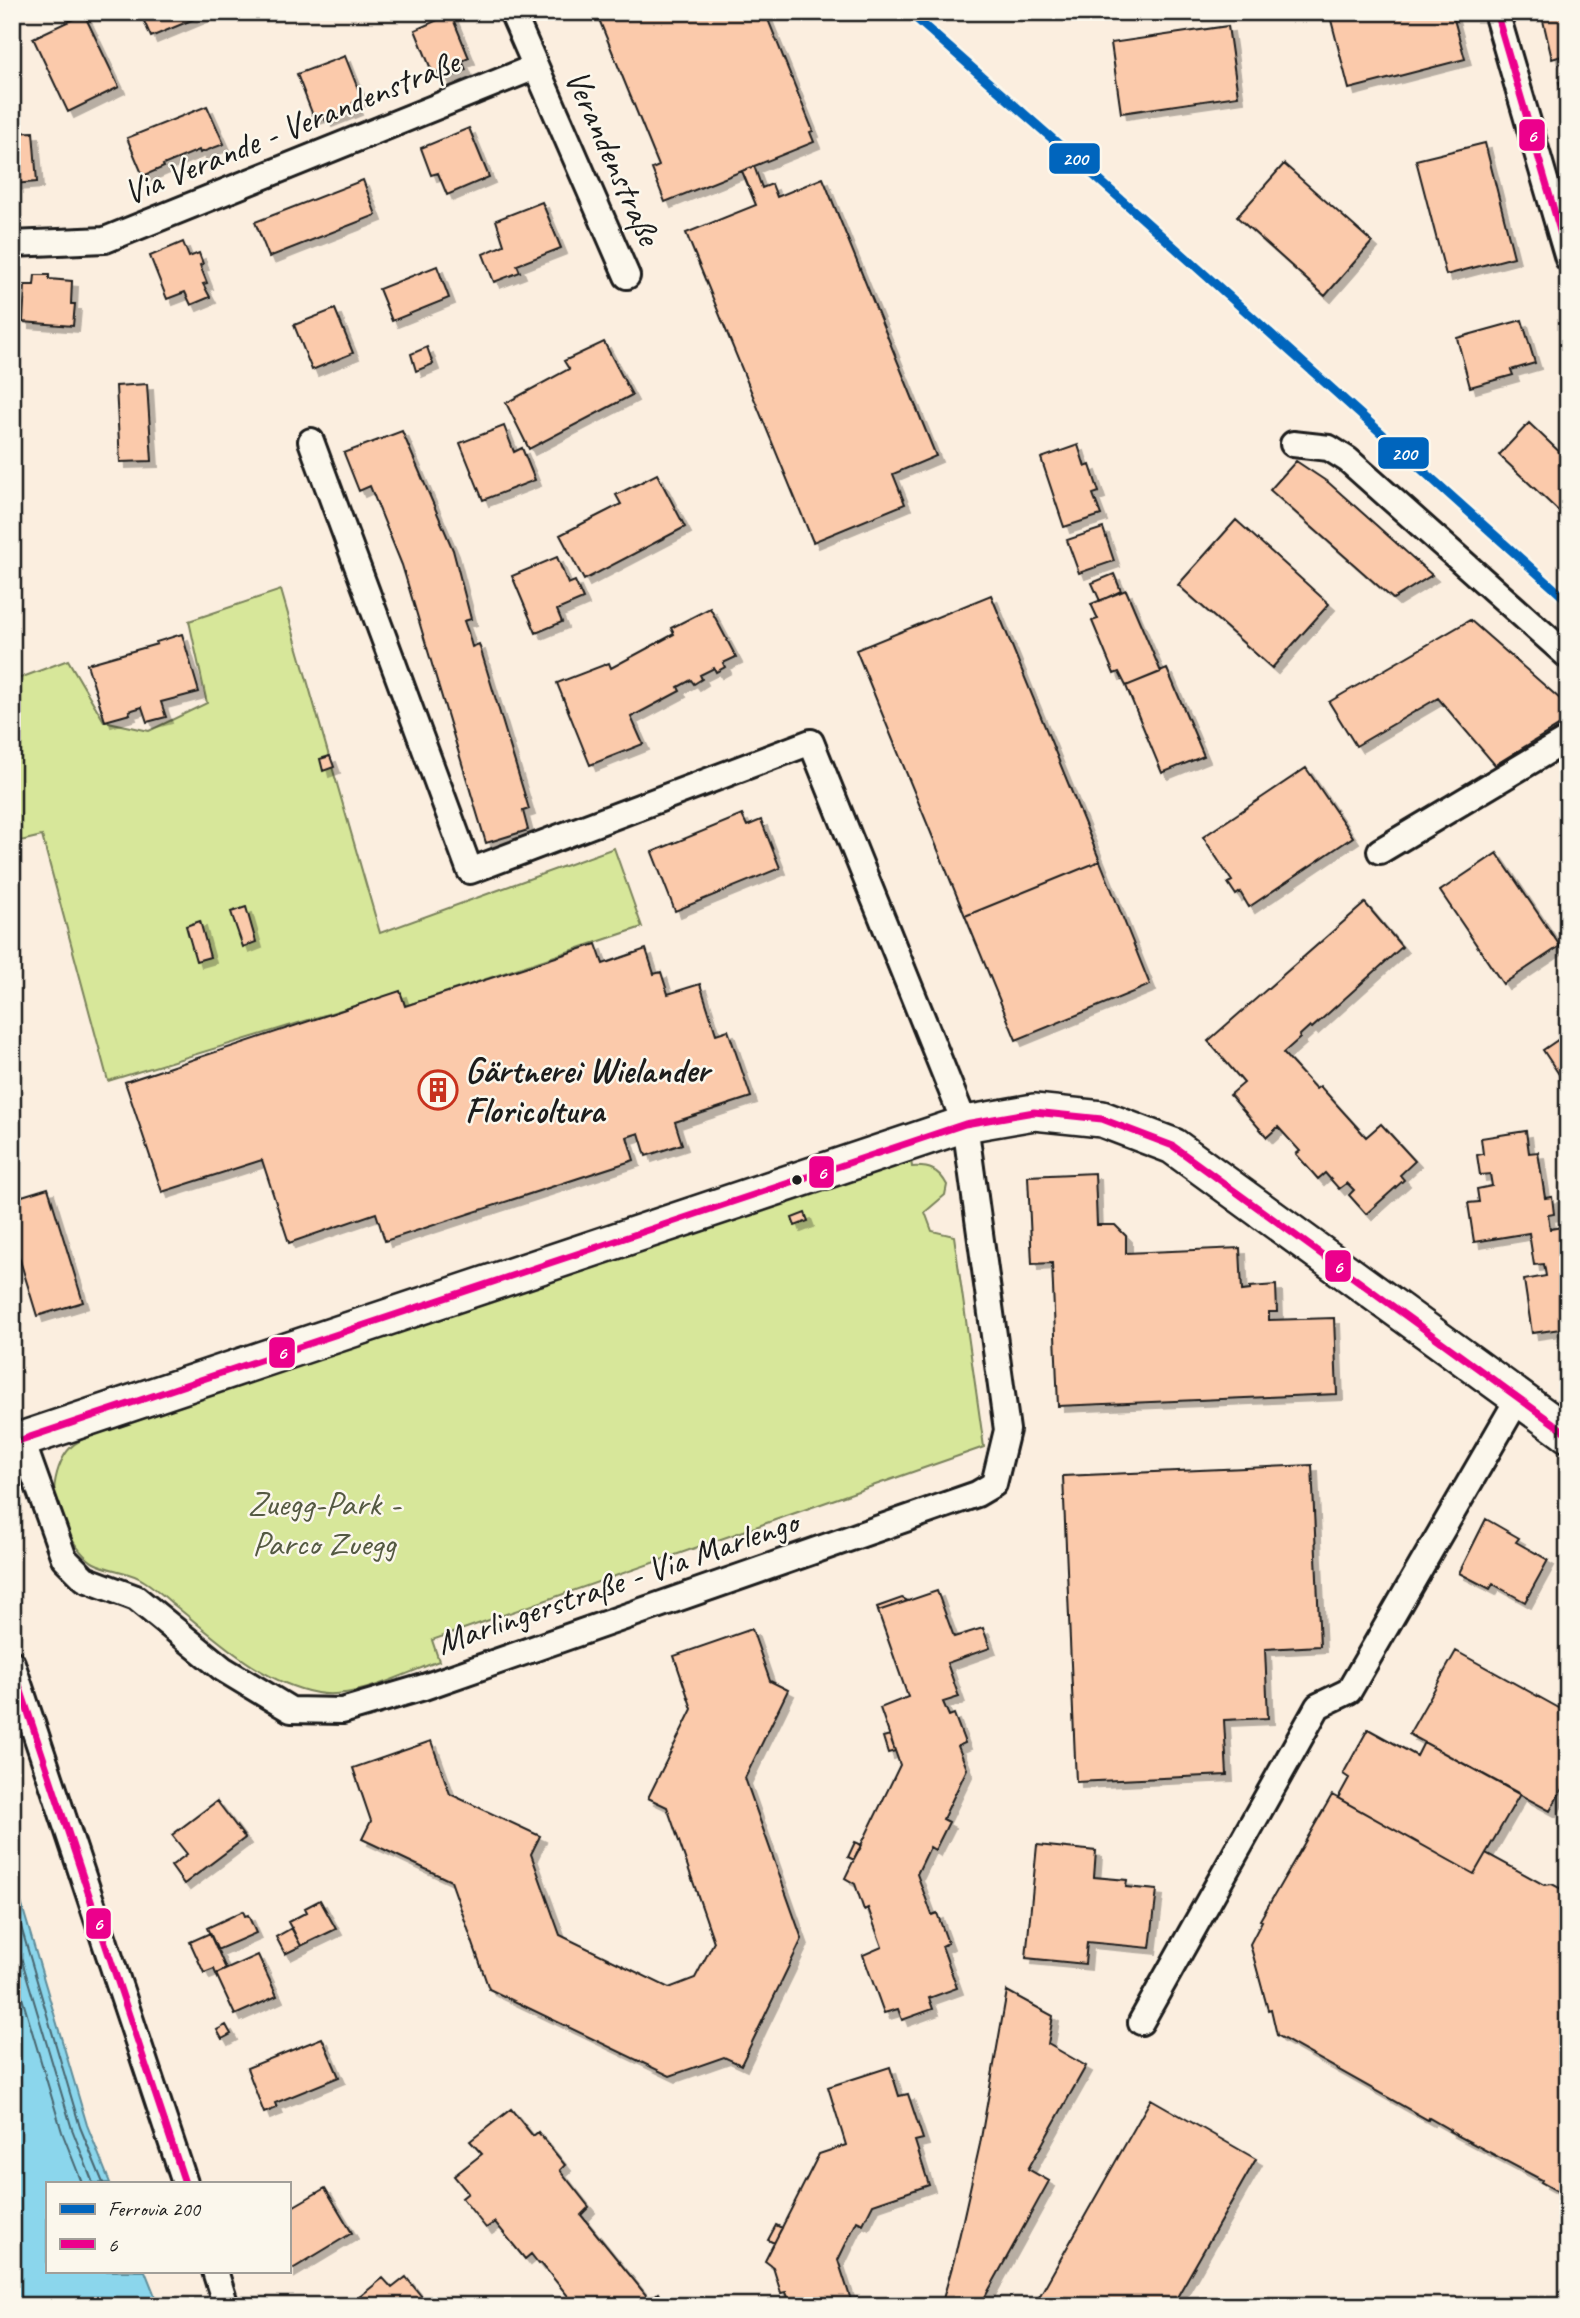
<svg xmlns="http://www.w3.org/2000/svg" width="1580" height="2318" font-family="Caveat,sans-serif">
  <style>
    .green { fill: #d7e79a; stroke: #7a825b; stroke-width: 2 }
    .water { fill: #8bd6ec; stroke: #5f8c99; stroke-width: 2 }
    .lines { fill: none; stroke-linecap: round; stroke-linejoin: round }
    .shore { stroke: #48666f; stroke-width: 2 }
    .building { fill: #fbcaab; stroke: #1c1c1c; stroke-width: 2; filter: url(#shadow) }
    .street-casing { stroke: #1c1c1c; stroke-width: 30 }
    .secondary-casing { stroke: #1c1c1c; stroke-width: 40 }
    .street { stroke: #fbf7ec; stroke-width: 24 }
    .secondary { stroke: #fbf7ec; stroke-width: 35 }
    .bus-1-casing { stroke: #fbf7ec; stroke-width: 12 }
    .bus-1 { stroke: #ec008c; stroke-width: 7 }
    .rail-1-casing { stroke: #fbf7ec; stroke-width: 14 }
    .rail-1 { stroke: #0065bd; stroke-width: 9 }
    .bus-dot { fill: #1c1c1c; stroke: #fbf7ec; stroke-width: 2.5 }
    .labels { text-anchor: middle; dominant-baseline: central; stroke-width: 5; stroke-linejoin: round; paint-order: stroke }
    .street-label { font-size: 35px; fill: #1c1c1c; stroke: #fbf7ec }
    .poi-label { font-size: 35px; font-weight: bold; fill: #1c1c1c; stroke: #fbf7ec; text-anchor: start }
    .park-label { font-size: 35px; fill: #545942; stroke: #fbf7ec }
    .line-badge { stroke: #fbf7ec; stroke-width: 2.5 }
    .badge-label { font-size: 19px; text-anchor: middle; font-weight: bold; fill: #fff }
  </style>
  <defs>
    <filter id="shadow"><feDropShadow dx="6" dy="6" stdDeviation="0" flood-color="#0004"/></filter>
  </defs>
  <rect width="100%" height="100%" fill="#fbeedf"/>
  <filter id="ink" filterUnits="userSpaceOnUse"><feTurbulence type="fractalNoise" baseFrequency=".0143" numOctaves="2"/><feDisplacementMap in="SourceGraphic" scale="14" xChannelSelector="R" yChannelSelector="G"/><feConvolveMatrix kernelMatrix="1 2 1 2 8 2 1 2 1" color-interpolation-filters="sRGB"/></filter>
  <g filter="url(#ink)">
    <path class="green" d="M281,590L380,933L614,848L642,927L405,1006L400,992L108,1081L42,836L12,843V681L68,660L104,721L149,731L207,703L189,621Z
      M911,1160L912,1167C930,1166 939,1170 947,1185L945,1195L925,1212L932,1231L954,1236L984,1447L432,1640L439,1661C404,1674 354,1700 317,1693C260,1682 217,1639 173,1604C164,1596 154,1587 144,1581C130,1571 109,1571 94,1563C76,1553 53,1511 54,1491C55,1476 60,1458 71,1447C78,1440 91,1436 99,1432Z"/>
    <path class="water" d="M12,1872L87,2125L110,2183H47V2271H145L159,2306H12Z"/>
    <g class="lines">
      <path class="shore" d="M12,1896L80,2127L103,2183
        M12,1927L72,2129L93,2183
        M12,1964L62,2132L82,2183"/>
    </g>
    <path class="building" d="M140,12H211L151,37Z
      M596,12H765L813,131L810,132L814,142L665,202L652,169L659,166Z
      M1360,12H1452L1465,59L1349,89L1331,20Z
      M1541,12H1568V54L1552,59Z
      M84,14L119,87L68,112L33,38Z
      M451,14L469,58L462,61L466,70L444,79L440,70L433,74L415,30Z
      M1228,26L1238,96L1121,113L1111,43Z
      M345,56L362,99L353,103L356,109L326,121L323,115L314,118L297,74Z
      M1568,80V113L1559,82Z
      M207,106L224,144L200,153L199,150L163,165L164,167L143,176L127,138Z
      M469,128L489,177L447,195L438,173L431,175L421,148Z
      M33,132L37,182L12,184V133Z
      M1485,143L1514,257L1446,275L1416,160Z
      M1284,164L1372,242L1325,296L1237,217Z
      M754,166L762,188L772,184L777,197L823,178L936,456L893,474L905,504L813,542L686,233L756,205L742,171Z
      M363,180L376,215L269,257L255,222Z
      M542,202L561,248L517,265L520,272L494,282L483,254L504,245L496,220Z
      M183,242L189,257L199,253L203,264L200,265L207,283L203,284L210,297L191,305L185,292L167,299L150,256Z
      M437,266L449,298L392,321L379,289Z
      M35,275H49V279L72,281L71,304H75L73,326L23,322L25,285H34Z
      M335,309L353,353L312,370L294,325Z
      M1522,320L1535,363L1511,370L1513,375L1470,387L1457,338Z
      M604,342L632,395L529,449L506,403L569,369L564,361Z
      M427,347L433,364L416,371L411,354Z
      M147,384L152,461L120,462L116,386Z
      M1529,423L1568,460L1567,519L1499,455Z
      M504,426L514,452L522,448L535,480L483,500L460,443Z
      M402,431L453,550L471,619L464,621L468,632L472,647L479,644L529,809L523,811L528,830L486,843L402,565L370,486L359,491L344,453Z
      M1078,445L1085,467L1090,465L1099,492L1093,494L1101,515L1064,527L1041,458Z
      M1296,461L1329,483L1432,575L1393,599L1270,490Z
      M657,474L685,527L584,580L560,535L621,504L616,495Z
      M1236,520L1329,604L1272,668L1178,585Z
      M1103,528L1114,561L1079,573L1067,540Z
      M557,557L568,584L575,581L583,599L557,610L562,622L536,633L512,576Z
      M1114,574L1121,591L1100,601L1092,583Z
      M1126,590L1161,672L1126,686L1119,672L1114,674L1092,621L1098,619L1091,604Z
      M991,595L1100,861L965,916L856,650Z
      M710,608L736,657L723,663L725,667L716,672L714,668L700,675L702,679L694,684L691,680L678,687L680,691L631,717L643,744L590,765L557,683L609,663L611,668L674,634L671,628Z
      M1470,620L1568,706V720L1495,765L1438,698L1356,746L1329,702Z
      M182,634L199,692L161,702L166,717L147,722L142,707L129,711L130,714L105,721L87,664L157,644L156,642Z
      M1167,669L1204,756L1162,773L1126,686Z
      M330,756L334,767L323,771L320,759Z
      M1306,768L1353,837L1249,907L1240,892L1236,895L1228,883L1232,881L1203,837Z
      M742,815L747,826L761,820L780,868L675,911L652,852Z
      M1497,853L1560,946L1503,984L1440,891Z
      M1100,861L1150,985L1016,1040L965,916Z
      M1365,903L1402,947L1312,1028L1310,1026L1299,1036L1300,1038L1283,1053L1316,1089L1320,1086L1366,1137L1381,1124L1415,1161L1400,1175L1404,1180L1366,1214L1349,1195L1354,1190L1347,1183L1339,1189L1325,1173L1318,1179L1296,1154L1300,1151L1278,1127L1267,1137L1230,1095L1244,1083L1208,1041Z
      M246,907L256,942L243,947L231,912Z
      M200,921L210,957L196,961L186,926Z
      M596,944L603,964L646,949L654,974L661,972L668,994L700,984L716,1034L728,1030L751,1097L675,1122L682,1144L646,1156L639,1133L627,1137L634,1160L385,1241L376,1213L289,1243L262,1160L162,1192L125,1082L400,991L405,1006Z
      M1568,1033V1088L1543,1050Z
      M1526,1131L1529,1153L1538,1152L1545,1198L1552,1197L1554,1214L1548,1215L1550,1229L1568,1226V1328L1532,1333L1524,1280L1546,1276L1544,1264L1534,1265L1529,1233L1474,1242L1468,1203L1479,1202L1477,1189L1492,1186L1490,1174L1480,1175L1477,1155L1483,1154L1481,1138Z
      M1095,1173L1097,1225H1115L1126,1236V1253L1240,1248L1242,1291L1250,1290V1287L1276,1285L1277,1312H1269V1320L1334,1318L1337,1394L1058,1406L1052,1263L1032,1264L1028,1176Z
      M48,1188L83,1302L37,1316L12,1234V1199Z
      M805,1213L808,1221L795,1226L792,1218Z
      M1312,1465L1320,1646L1265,1649L1268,1718L1224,1720L1227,1775L1076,1782L1063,1476Z
      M1486,1519L1519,1538L1516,1542L1548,1560L1525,1602L1493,1584L1490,1589L1459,1573Z
      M937,1591L954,1637L983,1628L990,1648L947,1663L959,1697L943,1702L949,1716L954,1714L965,1743L958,1746L967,1769L943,1819L949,1822L935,1850L930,1847L917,1874L932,1915L937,1913L948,1943L942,1946L957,1988L929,1998L933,2009L902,2020L898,2009L884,2013L863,1955L882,1947L868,1908L864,1910L855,1884L845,1878L900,1765L880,1708L908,1697L878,1611Z
      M902,1598L908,1601L878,1611L877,1607Z
      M752,1629L770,1681L788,1690L745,1778L802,1939L741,2065L724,2057L670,2076L489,1989L451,1881L362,1839L371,1821L353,1768L431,1741L450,1794L540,1836L531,1854L560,1935L669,1988L695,1978L714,1942L667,1807L648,1798L692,1709L674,1656Z
      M1456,1651L1568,1713V1778L1550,1811L1409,1734Z
      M1368,1729L1417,1756L1424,1742L1520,1794L1474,1874L1338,1798L1349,1778L1343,1774Z
      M890,1735L895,1751L888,1753L883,1737Z
      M1332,1795L1474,1874L1486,1853L1544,1885L1552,1884L1565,1891L1566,1889L1568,1890V2197L1541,2182L1542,2180L1449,2131L1450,2130L1429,2118L1428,2120L1277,2035L1271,2009L1268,2010L1250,1944L1262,1921L1260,1920Z
      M217,1801L245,1838L184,1884L171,1866L187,1854L172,1835Z
      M855,1842L862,1845L854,1860L848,1857Z
      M1037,1845L1096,1851L1094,1877L1127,1880L1126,1887L1157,1890L1150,1948L1087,1942L1085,1964L1026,1958Z
      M320,1900L336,1929L301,1946L288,1922L307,1912L305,1908Z
      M243,1911L245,1916L248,1915L256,1933L217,1950L207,1928Z
      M292,1928L301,1946L285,1954L276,1937Z
      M210,1933L226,1969L216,1974L214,1969L204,1973L190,1942Z
      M258,1955L277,1996L235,2015L216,1974Z
      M1007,1991L1053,2016L1048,2044L1086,2066L1028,2169L1049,2181L980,2306H941L954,2260L980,2144Z
      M226,2025L231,2034L222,2039L217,2030Z
      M322,2038L339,2077L275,2103L277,2108L264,2113L247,2068Z
      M890,2067L899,2096L908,2094L923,2139L915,2141L929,2185L873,2204L863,2224L857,2221L838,2260L851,2300L857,2298L859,2306H791L786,2292L781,2293L773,2267L765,2261L819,2154L846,2145L828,2087Z
      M1151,2099L1256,2159L1172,2306H1034Z
      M511,2109L533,2136L538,2132L565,2165L560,2170L589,2207L581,2215L650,2300L642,2306H576L541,2263L539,2264L531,2254L525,2259L495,2222L486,2228L462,2198L468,2193L454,2176L482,2154L470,2141Z
      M325,2188L352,2233L289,2271V2209Z
      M776,2225L782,2228L774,2243L768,2240Z
      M406,2277L429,2306H348L383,2278L392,2288Z
      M658,2293L668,2306H642L650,2300Z"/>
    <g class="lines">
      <g class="street-casing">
        <path id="street" d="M512,12L627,276
          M1496,12L1568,259
          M12,244L105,240L535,67
          M1293,444L1329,448L1348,460L1568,656
          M1380,851L1568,739
          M22,1441L64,1558L85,1579L136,1598L223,1669L291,1710L342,1711L424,1687L977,1494L994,1484L1007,1430L965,1124L811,742L470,871L311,441
          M12,1663L185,2183
          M1141,2022L1318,1706L1349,1691L1519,1397
          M215,2271L226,2306"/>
      </g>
      <g class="secondary-casing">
        <path id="secondary" d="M12,1443L965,1124L1034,1112L1044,1113L1102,1119L1173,1146L1568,1434"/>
      </g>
      <use href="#street" class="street"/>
      <use href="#secondary" class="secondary"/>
      <g class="bus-1-casing">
        <path id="bus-1" d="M1496,12L1568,258
          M12,1443L965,1124L1034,1112L1102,1119L1173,1146L1568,1434
          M12,1664L185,2183"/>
      </g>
      <use href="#bus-1" class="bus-1"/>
      <g class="rail-1-casing">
        <path id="rail-1" d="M909,12L1142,218L1568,601"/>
      </g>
      <use href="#rail-1" class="rail-1"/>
    </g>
  </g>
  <defs>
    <g id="building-ring" transform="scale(2.0125)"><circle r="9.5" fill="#fbf7ec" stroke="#c8321e" stroke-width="1.5"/><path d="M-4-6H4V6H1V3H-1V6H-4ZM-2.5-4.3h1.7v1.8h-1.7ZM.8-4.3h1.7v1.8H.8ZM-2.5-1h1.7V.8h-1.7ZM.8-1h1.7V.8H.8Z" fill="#c8321e"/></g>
  </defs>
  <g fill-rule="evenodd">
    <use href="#building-ring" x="438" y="1090"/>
  </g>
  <circle class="bus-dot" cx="797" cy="1180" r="6"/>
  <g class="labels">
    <g class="street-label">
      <text transform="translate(291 127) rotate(-22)">Via Verande - Verandenstraße</text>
      <text transform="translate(613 157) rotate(66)">Verandenstraße</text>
      <text transform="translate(617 1582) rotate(-19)">Marlingerstraße - Via Marlengo</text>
    </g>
    <g class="poi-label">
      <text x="465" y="1070">Gärtnerei Wielander<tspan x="465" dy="40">Floricoltura</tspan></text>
    </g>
    <g class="park-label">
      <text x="324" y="1503">Zuegg-Park -<tspan x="324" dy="40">Parco Zuegg</tspan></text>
    </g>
  </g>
  <g class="line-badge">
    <rect x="1518" y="118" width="28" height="34" rx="7" fill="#ec008c"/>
    <rect x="1048" y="142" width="53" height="33" rx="7" fill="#0065bd"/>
    <rect x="1377" y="436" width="53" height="34" rx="7" fill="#0065bd"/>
    <rect x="808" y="1155" width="27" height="34" rx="7" fill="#ec008c"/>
    <rect x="1324" y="1249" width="28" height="34" rx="7" fill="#ec008c"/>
    <rect x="268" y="1336" width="28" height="33" rx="7" fill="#ec008c"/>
    <rect x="85" y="1907" width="27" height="33" rx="7" fill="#ec008c"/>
  </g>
  <g class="badge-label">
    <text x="1532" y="142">6</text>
    <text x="1075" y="165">200</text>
    <text x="1404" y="460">200</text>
    <text x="822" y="1179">6</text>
    <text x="1338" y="1273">6</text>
    <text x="282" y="1359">6</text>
    <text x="98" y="1930">6</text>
  </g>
  <rect width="1580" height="2318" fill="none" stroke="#fbf7ec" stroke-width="42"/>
  <rect x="21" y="21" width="1538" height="2276" fill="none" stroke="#1c1c1c" stroke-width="2.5" filter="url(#ink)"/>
  <rect x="46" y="2182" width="245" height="91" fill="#fbf7ec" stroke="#a29f99" stroke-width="2"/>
  <rect x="60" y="2204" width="35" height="10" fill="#0065bd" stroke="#a29f99" stroke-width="2"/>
  <text x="108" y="2216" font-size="21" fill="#1c1c1c">Ferrovia 200</text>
  <rect x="60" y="2239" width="35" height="10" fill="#ec008c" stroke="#a29f99" stroke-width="2"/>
  <text x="108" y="2252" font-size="21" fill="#1c1c1c">6</text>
</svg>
